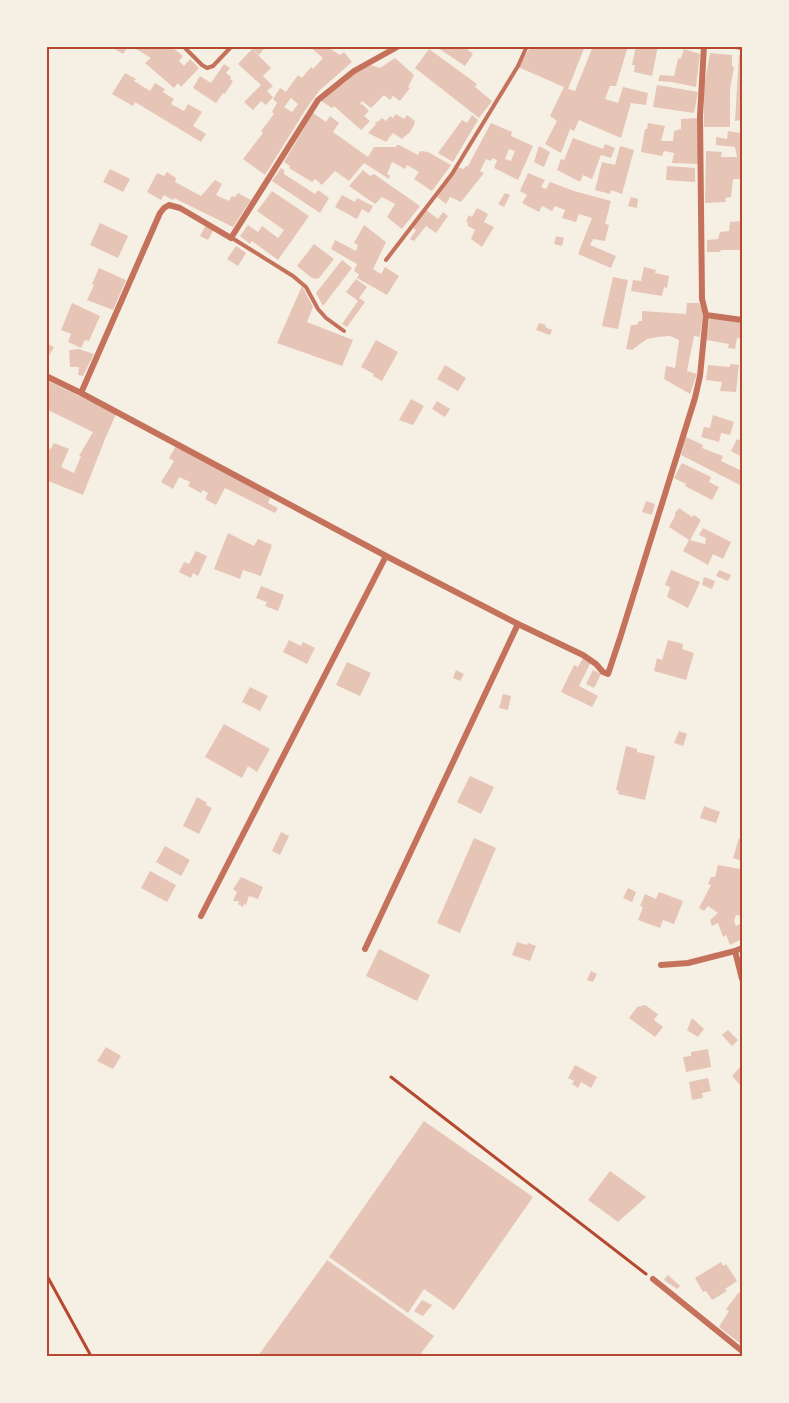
<svg xmlns="http://www.w3.org/2000/svg" width="789" height="1403" font-family="'Source Sans 3',sans-serif">
  <style>
    .building { fill: #e6c5b7; fill-rule: evenodd }
    .lines { fill: none; stroke-linecap: round; stroke-linejoin: round }
    .path { stroke: #b5482f; stroke-width: 3 }
    .service { stroke: #c5725c; stroke-width: 4 }
    .minor { stroke: #c5725c; stroke-width: 6 }
    .neatline { fill: none; stroke: #b5482f; stroke-width: 2 }
  </style>
  <rect width="100%" height="100%" fill="#f6efe4"/>
  <path class="building" d="M110,46H128L123,54Z
    M131,46H171L183,56L179,61L184,66L190,59L199,68L181,87L178,83L174,88L145,63L151,58Z
    M249,46H266L259,55Z
    M309,46H326L340,55L344,52L352,62L319,91L306,109L265,175L243,159L263,133L261,131L274,114L272,112L277,103L273,99L280,88L286,92L298,75L302,78L311,67L313,69L323,58ZM291,98L298,104L292,112L284,107Z
    M435,46H463L473,54L465,66Z
    M531,46H585L568,89L575,91L593,46H628L616,86H610L605,99L618,103L623,87L648,93L646,105L631,103L621,138L579,120L574,131L570,129L561,153L545,144L557,121L550,116L564,87L518,67Z
    M636,46H658L652,76L634,72L635,65H632Z
    M252,49L271,68L263,76L273,86L267,91L273,97L266,105L261,101L253,110L244,102L261,85L238,64Z
    M429,49L477,84L475,87L492,101L479,118L415,68Z
    M684,49L700,54L696,87L672,82L658,81L660,75L674,76L678,59L681,58Z
    M710,53L732,55V66L734,67L730,89V127H704V87Z
    M739,55L742,56V120L735,121Z
    M395,58L414,75L408,87L410,88L400,101L393,96L390,100L384,95L371,108L362,101L360,104L361,105L362,104L369,111L364,116L370,121L361,130L334,106L332,108L321,101L335,87L336,89L347,81L349,75L371,65L380,68Z
    M224,64L230,68L226,73L231,77L230,79L233,81L225,94L223,93L216,103L193,88L200,76L211,83Z
    M125,73L136,79L134,81L150,91L155,83L165,89L163,92L174,99L171,104L184,111L188,104L202,112L193,126L206,134L201,142L135,102L133,106L112,94Z
    M657,85L698,92L694,113L653,107Z
    M313,113L326,122L330,116L339,123L333,132L368,157L374,147H396L397,145H399L418,155L420,151L428,152L451,165L432,191L414,179L419,172L407,165L405,169L392,162L387,174L390,176L389,179L364,163L349,181L335,171L322,185L315,179L312,182L289,168L290,166L284,162Z
    M396,114L404,119L407,115L415,121L414,125L410,132L402,139L393,133L386,142L368,133L376,124L375,123L377,121L378,122L382,118L386,121L390,116L393,118Z
    M472,115L478,120L453,162L438,153L462,120L467,123Z
    M697,118L699,164L672,163L674,153L664,151L662,156L641,152L645,129H647L648,123L665,126L661,141H673L674,131L681,129V119Z
    M491,123L512,132L511,136L533,146L518,180L494,168L497,160L492,158L491,161L486,159L480,171L484,173L461,202L450,197L446,204L437,197L457,167L464,169L466,166H468ZM509,149L515,151L511,161L505,159Z
    M741,125H742V171L741,179H733L731,197L725,198L726,202L705,203L706,151L722,152L721,157H737L735,147L716,145V137L727,139L728,131L740,133Z
    M573,138L603,149L605,144L615,148L611,158L601,155L592,179L583,175L580,182L557,170L561,159L564,160Z
    M539,146L550,152L544,167L534,162Z
    M620,146L634,150L622,194L611,190L610,194L595,190L602,162L615,165Z
    M667,166L695,168V182L666,180Z
    M281,168L284,170V174L315,194L318,190L329,198L320,213L272,181Z
    M110,169L130,179L123,192L103,182Z
    M363,170L370,176L374,174L420,206L402,229L387,217L395,204L382,197L375,204L349,186Z
    M167,172L176,178L175,182L201,196L215,180L222,184L216,195L229,201L232,196L235,197L238,193L251,200L233,227L174,198L173,200L164,195L161,200L147,192L157,173L164,176Z
    M528,173L545,180L541,187L546,189L550,182L574,191L611,201L605,224L609,225L605,241L593,239L590,245L616,256L611,268L578,254L592,218L579,214L576,222L562,218L565,210L555,206L552,211L542,206L539,212L522,203L527,195L520,191Z
    M272,191L309,216L278,260L252,241L250,244L240,236L248,225L258,232L262,226L278,238L284,230L257,211Z
    M505,193L510,195L504,207L498,204Z
    M342,195L355,202L357,198L373,206L369,213L362,209L357,219L335,207Z
    M631,197L638,199L637,208L628,206Z
    M477,208L488,214L484,222L494,227L482,247L471,239L475,230L468,226V223L466,221L469,215L472,217Z
    M425,209L438,219L443,212L448,216L436,233L426,226L414,241L410,239L416,230L412,227Z
    M742,221V250H721L720,252H707V240L718,239L720,232L729,231L730,222Z
    M100,223L128,236L118,258L90,245Z
    M206,225L214,229L208,240L200,236Z
    M364,225L386,242L373,269L381,274L385,267L399,276L387,295L357,278L359,274L354,271L357,264L331,249L335,240L356,251L358,245L354,243Z
    M556,236L564,238L562,246L554,244Z
    M314,244L334,259L320,277L317,279L312,278L297,266Z
    M236,246L246,253L238,266L227,259Z
    M342,260L352,268L323,306L316,293Z
    M644,267L656,270L655,273L669,276L667,288L664,287L662,296L631,291L633,280L641,281Z
    M99,268L126,280L113,310L87,300L94,285L92,284Z
    M613,277L628,280L618,329L602,326Z
    M356,279L367,287L359,298L365,302L347,327L342,324L358,301L346,292Z
    M302,286L313,307L307,322L353,340L342,366L277,343Z
    M72,303L100,316L89,341L85,340L81,348L68,342L71,334L61,330Z
    M687,303H699L703,312L700,337L694,336L687,371L697,374L690,394L664,379L666,366L675,368L679,340L670,336L658,337L647,339L632,350L626,349L631,325H637L639,321H642V311L686,314Z
    M710,317L742,323V339L737,338L735,349L728,348L729,344L706,340Z
    M539,323L546,325L545,327L552,330L550,335L536,330Z
    M376,340L398,352L382,381L373,376L374,374L361,367Z
    M46,343L54,347L46,361Z
    M79,349L94,354L83,376L78,375L79,367H70L69,350Z
    M730,364L739,365L736,392L720,391L722,382L706,380L708,365L730,367Z
    M445,365L466,378L458,391L437,379Z
    M46,380L116,414L105,439L83,495L46,480V447L51,449L54,443L69,449L61,467L74,473L81,456H79L93,432L46,409Z
    M411,399L424,406L413,425L399,420Z
    M437,401L450,409L445,417L432,409Z
    M713,415L734,422L730,435L721,433L719,442L701,437L704,427L710,428Z
    M686,437L703,445L702,448L723,456L721,461L742,471V486L681,455Z
    M737,439L742,442V457L731,451Z
    M176,446L271,496L268,503L278,508L275,513L225,488L216,505L205,499L208,493L203,490L201,493L188,486L190,482L179,477L173,489L161,482L174,461L169,458Z
    M682,463L711,477L709,482L719,487L712,500L685,486L686,484L674,478Z
    M646,501L655,504L652,515L642,512Z
    M679,508L692,517L694,515L701,520L690,540L705,544L706,538L699,535L703,528L731,542L723,559L713,554L708,565L683,551L689,540L669,527L675,516V513Z
    M228,533L254,546L258,539L272,545L261,576L243,570L240,579L214,569Z
    M196,551L207,556L198,576L193,573L191,578L179,572L184,562L189,564Z
    M671,570L700,582L688,608L667,597L670,587L665,585Z
    M719,570L731,575L728,581L716,576Z
    M704,577L715,581L712,589L702,585Z
    M261,586L284,595L278,611L265,606L267,602L256,598Z
    M289,640L301,646L303,642L315,648L307,664L283,652Z
    M668,640L683,644L682,649L694,653L686,680L654,671L657,658L662,660Z
    M583,658L591,662L579,686L598,696L592,707L561,692L574,665L578,667Z
    M347,662L371,673L360,696L336,685Z
    M456,670L464,674L460,681L453,678Z
    M593,670L601,674L594,688L586,684Z
    M250,687L268,696L260,711L242,702Z
    M503,694L511,696L508,710L499,708Z
    M224,724L270,749L257,772L248,766L242,778L205,757Z
    M679,731L687,734L683,746L674,743Z
    M626,746L637,749V752L655,756L645,800L618,794L619,791L616,790Z
    M470,776L494,787L481,814L457,802Z
    M197,797L207,803L206,805L212,808L199,834L183,826Z
    M704,806L720,812L716,823L700,818Z
    M281,832L289,836L280,855L272,851Z
    M474,838L496,848L460,933L437,923Z
    M739,838L742,839V861L733,858Z
    M165,846L190,860L181,876L156,862Z
    M718,865L741,869V872L742,871V916L736,915L734,921L736,926L742,923V939L730,945L726,935L723,937L718,923L712,926L710,920L718,913L708,906L704,911L699,908L711,885L708,884L711,877H715Z
    M150,871L176,885L167,902L141,888Z
    M241,877L263,887L258,899L249,896L246,905L244,904L243,907L238,904L239,901H233L237,892L233,889Z
    M628,888L636,892L632,902L623,898Z
    M659,892L683,901L674,924L663,920L660,928L638,920L643,907L640,906L645,894L656,899Z
    M517,942L527,945L528,943L536,946L530,961L512,955Z
    M379,949L430,975L417,1001L366,976Z
    M591,971L597,974L593,982L587,980Z
    M645,1005L658,1014L654,1020L663,1027L655,1037L629,1018L637,1007Z
    M692,1018L704,1029L698,1037L687,1030Z
    M728,1030L738,1040L732,1046L722,1035Z
    M106,1047L121,1056L113,1069L97,1061Z
    M708,1049L711,1067L686,1072L683,1057L691,1056V1052Z
    M575,1065L597,1077L591,1088L581,1082L578,1088L572,1084L574,1081L568,1078Z
    M742,1065V1087L732,1076Z
    M708,1078L711,1091L702,1093L703,1098L692,1100L689,1082Z
    M424,1121L533,1197L454,1310L424,1289L408,1313L329,1257Z
    M610,1171L646,1197L618,1222L588,1200Z
    M327,1260L434,1336L419,1356H258Z
    M721,1262L723,1266L726,1264L737,1281L725,1289L727,1291L712,1300L706,1291L703,1292L695,1278Z
    M668,1275L680,1286L677,1289L664,1280Z
    M739,1292L742,1296V1320L741,1322L742,1324V1345L719,1327L729,1311L726,1309Z
    M422,1300L432,1305L423,1316L414,1311Z"/>
  <g class="lines">
    <path class="path" d="M391,1077L646,1274
      M46,1274L91,1356"/>
    <path class="service" d="M183,46L202,65L207,68L213,66L232,46
      M232,238L293,276L306,287L318,309L326,318L344,331
      M386,260L452,174L518,66L527,46"/>
    <path class="minor" d="M736,46L742,47
      M706,315L742,320
      M46,376L81,393L386,556L518,624L583,655L596,664L603,672L608,674L620,638L695,398L700,376L706,315L702,299L700,116L704,46
      M81,393L160,213L164,208L169,205L180,208L231,238L318,100L354,71L399,46
      M201,916L386,556
      M365,949L518,624
      M735,951L742,979
      M661,965L688,963L735,951L742,948
      M653,1279L742,1351"/>
  </g>
  <rect width="789" height="1403" fill="none" stroke="#f6efe4" stroke-width="96"/>
  <rect x="48" y="48" width="693" height="1307" class="neatline"/>
</svg>
